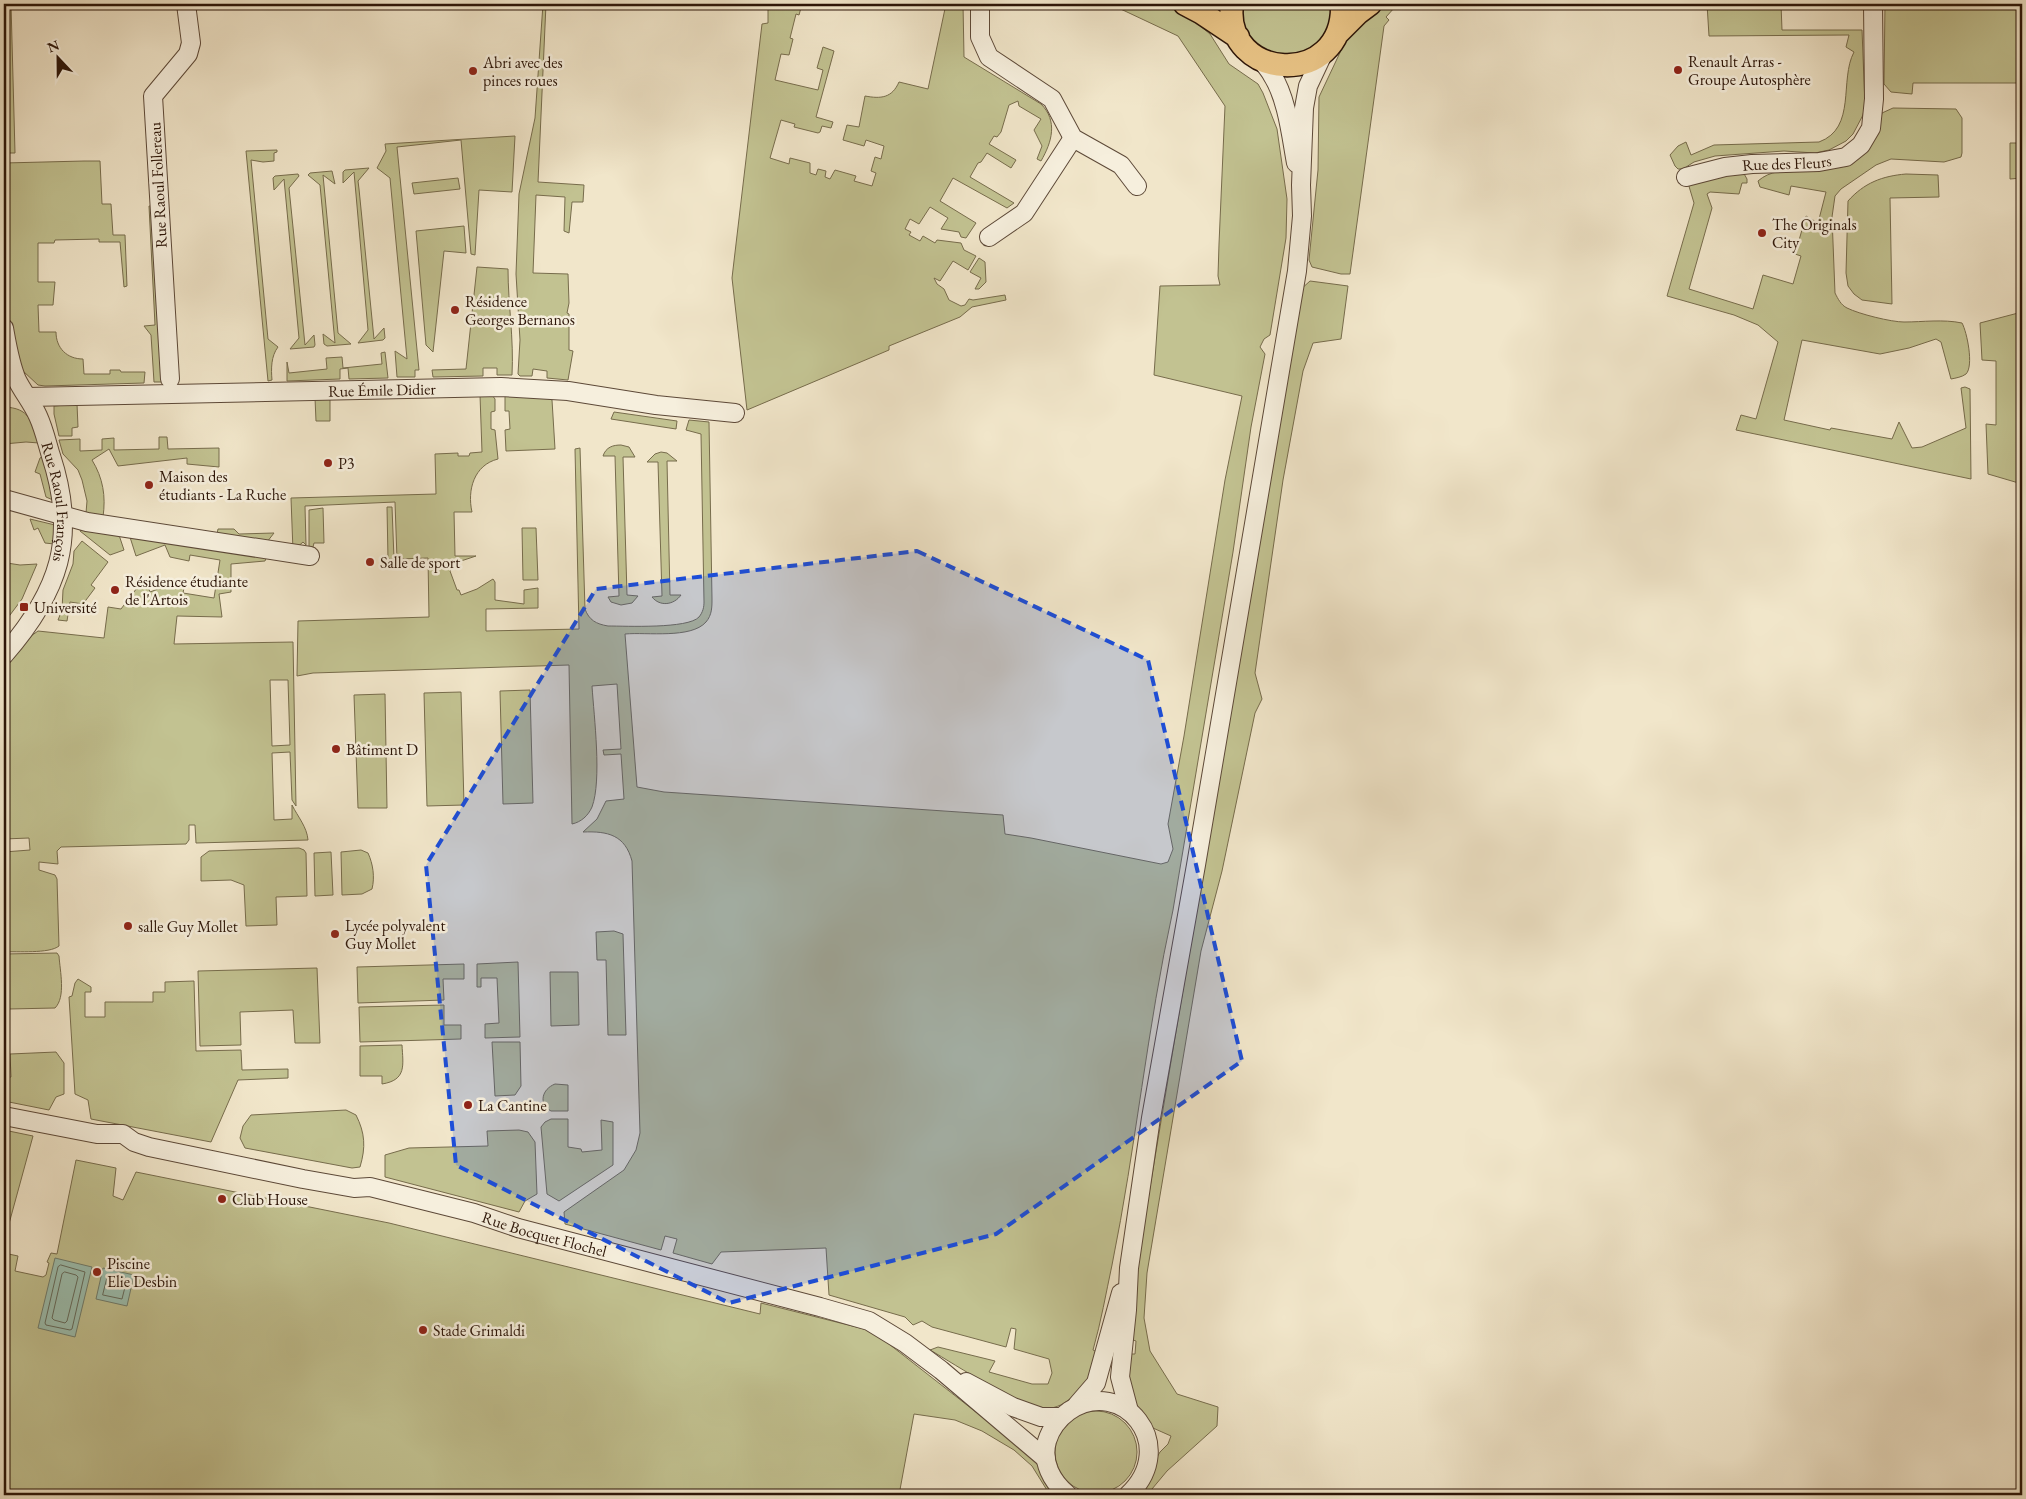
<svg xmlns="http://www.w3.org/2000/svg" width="2026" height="1499" font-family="'EB Garamond',serif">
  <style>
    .green { fill: #c2c291; stroke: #776c4c; fill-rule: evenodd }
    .water { fill: #9cc0b1; stroke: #6f7c6d }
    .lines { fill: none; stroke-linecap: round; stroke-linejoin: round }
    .shore { stroke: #646a5c; stroke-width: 1 }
    .minor-casing { stroke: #5d4938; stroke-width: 20 }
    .major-casing { stroke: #2c1508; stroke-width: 25 }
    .minor { stroke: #f6efdd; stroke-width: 18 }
    .major { stroke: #e8c385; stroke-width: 22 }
    .marked { fill: #1d4ed8; fill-opacity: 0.2; stroke: #1d4ed8; stroke-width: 4; stroke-dasharray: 10 6; stroke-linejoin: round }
    .poi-dot { fill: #8f2418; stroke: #f6efdd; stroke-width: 2 }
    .labels { text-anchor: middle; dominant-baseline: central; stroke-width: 5; stroke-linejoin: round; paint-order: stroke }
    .poi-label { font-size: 16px; fill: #2c1508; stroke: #f6efdd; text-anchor: start }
    .street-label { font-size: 16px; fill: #2c1508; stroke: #f6efdd }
  </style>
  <rect width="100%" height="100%" fill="#f1e6ca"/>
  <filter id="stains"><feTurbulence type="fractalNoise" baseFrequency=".004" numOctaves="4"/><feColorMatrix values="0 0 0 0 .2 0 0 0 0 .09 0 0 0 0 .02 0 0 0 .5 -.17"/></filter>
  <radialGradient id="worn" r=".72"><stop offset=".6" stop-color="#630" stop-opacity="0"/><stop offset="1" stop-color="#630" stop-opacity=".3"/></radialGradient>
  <path class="green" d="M4,4H11L15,153H4Z
    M543,4H546L538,182L584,185L583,202H572L569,233L564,231L565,197L536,195L533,273L568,274L569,303L567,313L569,314V350L573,351L568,380L547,378V371L533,369L532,376H520L518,374L520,340L516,274L519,194L535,118Z
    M764,4H802L799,15L796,14L790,38L793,39L789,55L781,54L775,80L818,90L823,70L817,68L823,47L834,51L816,117L833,122L831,128L822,126L820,132L818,133L794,127L795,124L781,120L770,158L789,164L790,158L810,163V173L816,175L818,169L826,171L825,177L830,179L835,170L856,176L854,181L872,186L876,173L871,171L875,157L881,159L884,146L866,140L864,146L843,140L847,125L859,127L865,96C881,99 892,98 899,82L928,89L946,4H963L964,57L1041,104C1058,121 1052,142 1041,161L1037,159L1042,146L1034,130L1041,119L1019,106L1018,101L1009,105L1001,132L997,137L994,136L989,144L1016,160L1011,168L987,153L981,162L978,163L970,177L1014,203L1007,208L953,178L940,201L976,223L966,238L961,237L959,232L941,229L948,218L930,207L919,224L910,219L905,229L911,232L909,235L920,241L923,236L935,243L937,240L961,243L964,250L976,256L968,270L953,261L940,281L934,278L937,284L944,289L949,300L961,306L965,305L969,299L973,300L1005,295L1006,300L972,307L960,317L889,346V350L747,410L732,278L762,24L768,23V9H763Z
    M1110,4H1159L1183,12L1210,34L1229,64L1258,84L1263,93L1277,129L1287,199L1286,238L1270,335L1264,339L1260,347L1265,354L1251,427L1233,552L1173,910C1147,1028 1136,1147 1112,1265C1106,1293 1101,1322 1093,1350L1097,1352C1096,1358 1095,1364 1093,1370C1088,1385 1067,1406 1051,1408C1024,1411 955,1364 930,1350L938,1347L995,1361L989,1372L1032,1384H1048L1052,1373L1049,1359L1014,1349L1016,1329L1011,1328L1006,1347L932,1327L922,1321L913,1325L905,1317L829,1295L826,1248L721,1252L712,1264L673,1253L677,1239L665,1236L661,1250L565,1224L564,1212L624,1170L636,1150L640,1133L632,861C625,835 608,831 583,832L597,819L606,801L624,799L621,754L604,755L603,750L621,749L617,684L592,686C594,717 602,780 592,807C588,816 581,822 572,824L569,665L313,673L297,676L298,621L429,617L428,558L397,559L395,502L305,506L306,545L303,542L293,551L291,498L436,494L435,454L458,453V456H469L470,453L482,452L480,395H492L495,399V411L491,412V429L495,430L498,459C474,465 467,490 472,512H454L455,556H476L449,565L451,570L450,571L457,590H459L461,595L477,589L493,579L495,582V600L524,604V590L538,588V608L486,609V631L579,629L575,449L580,448L585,609C589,620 596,624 608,626C626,626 688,629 699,617C703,612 704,607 704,602L701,434L686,430L689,420L709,422L712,599C712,607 712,615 706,622C691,639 647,632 625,634L637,787L664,792L1003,815L1005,834L1031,838L1161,864L1168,862L1173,849L1168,824L1184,736L1225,480L1242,396L1154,375L1160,286L1220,285L1218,276L1219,244L1225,106L1178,36Z
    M1239,4H1332L1330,24L1322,39L1306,52L1276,56L1248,39Z
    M1390,4H1406L1398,9L1395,7L1386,17L1389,20L1384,26L1350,274H1341L1312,267L1309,260L1318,170L1319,97L1345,42L1376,11Z
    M1707,4H1781L1782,30H1862L1865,106L1863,115L1853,134L1846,141L1829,150L1815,153L1784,151L1715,156L1694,162L1683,169H1678L1675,166L1670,155L1678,146L1686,142L1691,155L1714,145L1819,142C1857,128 1839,80 1854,52L1846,47L1849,35L1709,36Z
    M1885,4H2022V83H1913L1912,94L1891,92L1884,84Z
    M1893,108L1956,109L1962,118V153L1961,157L1944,162L1891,159L1876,165L1841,189L1835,196L1832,217L1835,293C1838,299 1841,305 1847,308C1859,314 1891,322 1904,322C1923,322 1943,319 1962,323C1967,332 1974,366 1966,374C1962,377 1956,378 1951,379L1941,342L1936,339L1909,348L1880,354L1802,340L1784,420L1830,430L1831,428L1892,439L1899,422L1912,448L1922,447L1966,428L1961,388L1965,387L1970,389L1971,479L1736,430L1741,415L1756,419L1778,342L1758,325L1734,315L1667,296L1694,203L1688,183L1743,172L1747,179V183H1742L1739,194L1710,192L1707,194L1712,208L1689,289L1753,309L1763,275L1793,284L1801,256L1795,254L1806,216L1818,223L1826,192L1791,186L1789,195L1760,187L1758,181C1782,160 1818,180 1843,163C1850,159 1856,150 1861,144C1872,132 1879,128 1882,113Z
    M515,136L512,192L479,190L475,255L471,254L461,140L397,147L419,370H415V377H397L395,351L407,359L390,178L377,168L386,151L385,144Z
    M2010,143H2022V178L2010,179Z
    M277,150V152L274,153V161L263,162L251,160L268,339L278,347C271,356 271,369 272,380L268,381L246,151Z
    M84,161H100L102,204H111L113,235H125L127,286L124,287L120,242H99V239L55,240L54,243H38V282H55L53,305H38L39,332H56C56,348 67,359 83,359L84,374H110V370H120L121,372H145L144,383L45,386L38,385L23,371L19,364L13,345L4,285V163Z
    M369,168L358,181L359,189L374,339L384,328L385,338L383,340L358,343L368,330L354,172L343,183V172L345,170Z
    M332,171L335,184L323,175L338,333L351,344L327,346L324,344L323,334L335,343L320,185L308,175L310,173Z
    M298,174L299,176L289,188L305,345L314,335L315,345L314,347L290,349L299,338L284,179L274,190L273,178L275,176Z
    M1906,174L1938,175L1939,197L1890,198L1892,304L1862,300L1854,294L1848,286L1846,273L1848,201C1864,183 1882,176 1906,174Z
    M458,178L460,189L414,194L412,183Z
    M149,206H152L162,382H154L151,335L144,326L155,325Z
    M464,226L466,253L444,251L433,352L426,345L416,231Z
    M979,258L985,262L986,282L979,289H975L981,278L970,272Z
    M477,267L508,269C508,304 514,339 512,375H497V368H483V376L433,377L432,370L466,369Z
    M1310,281L1348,286L1341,339L1313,343L1303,371L1283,480L1255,673L1262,699L1255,713L1222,871L1201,951L1147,1273L1144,1318L1150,1351L1177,1394L1218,1407L1217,1426L1167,1471L1147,1495H1135L1160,1452L1168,1444L1171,1436L1153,1428L1136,1406L1128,1389V1354H1135L1136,1341L1130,1339L1139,1253L1300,290Z
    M2022,312V484L1988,474L1986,424L1996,425V361L1982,360L1980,323Z
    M385,352L388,378L349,379L348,368L340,369V379L287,381V362L289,373L327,369L326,358L342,357L343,368L382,364L381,353Z
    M505,395L549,398L552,400L555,449L506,451L505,430L510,429L509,411H505Z
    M315,398H330V421H316Z
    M77,404L78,427L72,428V436H59L54,414V406Z
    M4,407C30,408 31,421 39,443L26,442L4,444Z
    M614,412L677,421L676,429L611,419Z
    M159,437H167L168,449L219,448V467L187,464V458L118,466L109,449L92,460C103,478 106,496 103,517L86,513L87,501L82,480L78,470L63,454L59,440L80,439V451L102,450V439L114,438V450L159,449Z
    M621,445L629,447L635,457H623L627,595L638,596L632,603L621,605L611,602L608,597L619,596L615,456H603C606,447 613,445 621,445Z
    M661,452L667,453L677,461H667L670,595H681C674,605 660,607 652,597L662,596L658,462H647L655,454Z
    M43,456L53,500L46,497L40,474L35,472L40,458Z
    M387,507H392L394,559H388Z
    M323,508L324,543H314L313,547L309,548V510Z
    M30,519L55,525L54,544L45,543L38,528L34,530Z
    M82,527L118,532L124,550L110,555L80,531Z
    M522,528H536L538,580H523Z
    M218,529H234L239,534L274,533L267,542L217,534Z
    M129,534L267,556L265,561L231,564V592L219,594L222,617L177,616L174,644L293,642L296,806L292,800L290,752L272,753L274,820L292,819V805C298,817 307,827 308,840L196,843L195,825H189V840L186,844L61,847L57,851L58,864L39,862V870L55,875L57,879L59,946C49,954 17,951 4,952V852L30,850L29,838L4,839V670L31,636L38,631L104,638L108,607L121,609L140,584L148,587L150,592L179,581L185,583L183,593L214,598L220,560L190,555L189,561L170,557L165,545L136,556ZM270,680H288L290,745L272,746Z
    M82,541L108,562L91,585L95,588L83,604L70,602L67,621L58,620L62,610L63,590L73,564L74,551Z
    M4,556L6,557L7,563L20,565L37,564L22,599L4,623Z
    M530,690L533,803L503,804L500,691Z
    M461,692L464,805L427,806L424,693Z
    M385,694L387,808H358L354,695Z
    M299,848L304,850L306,853L307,896L276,897L277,925L246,926L244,885L231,880L201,881V857L209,851Z
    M361,850L368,853C373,864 375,877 372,889L362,894L342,895L341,852Z
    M331,852L333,895L315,896L314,853Z
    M614,931L623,934L626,1035H608L606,960H597L596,932Z
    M57,953L59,956C60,971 66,997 55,1008L9,1009V981H4V954Z
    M518,962L520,1037L485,1038V1024L499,1023L497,978H481V987H477V964Z
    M464,964V979H443L444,1000L358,1003L357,967Z
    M317,968L320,1043H295L293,1010L240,1012L241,1045L200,1046L198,971Z
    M550,972H578L579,1025L551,1026Z
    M78,979L91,987V992H85V1017H105V1002H153V992H165V982L194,981L196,1051L241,1050L242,1070L288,1069V1078L238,1080L211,1142L91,1119L88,1100L75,1094L69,997L72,996L75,983Z
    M444,1005V1025H461V1039L360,1042L359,1007Z
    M492,1042H520L521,1086L515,1095L495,1096Z
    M402,1045C403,1065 407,1080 382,1084V1076H360V1046Z
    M56,1052L64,1063V1094L56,1097L49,1110L4,1101V1078L11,1077L10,1054Z
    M555,1084L568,1085V1111H551C538,1104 542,1089 555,1084Z
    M346,1110L356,1115C365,1133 366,1147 360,1167L352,1168L245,1148L240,1138L243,1126L251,1115Z
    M551,1119H568V1147L581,1149L582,1152L602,1150L601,1120L613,1122V1165L559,1201L547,1194L541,1127L545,1122Z
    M4,1130L33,1136L4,1242Z
    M519,1130L528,1132L535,1142L537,1194L525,1201L519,1212L385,1177V1155L409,1148L488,1146L487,1131Z
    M76,1160L116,1168L113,1196L123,1200L136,1172L389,1223L760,1314L761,1303L868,1330L880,1337L1036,1459L1058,1495H1050L1032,1466L1014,1450L982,1431L955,1420L914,1414L899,1495H4V1253L18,1256L15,1271L43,1277L46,1275L49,1263L47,1262L51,1253L57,1254Z
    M1055 1452a41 41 0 1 1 82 0a41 41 0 1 1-82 0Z"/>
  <path class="water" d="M55,1258L92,1267L75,1337L38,1328Z
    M103,1268L134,1275L127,1306L96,1299Z"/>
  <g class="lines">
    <path class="shore" d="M61,1265L85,1272L72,1329L70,1330L46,1325L45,1323L58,1267Z
      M65,1272L76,1275L78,1277L67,1321L65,1323L54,1320L52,1318L62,1274Z
      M108,1275L127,1279L122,1299L103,1295Z"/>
    <g class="minor-casing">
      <g id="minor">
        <path d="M980,4V37L989,57L1052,99L1073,138L1121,165L1137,186"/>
        <path d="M1260,59C1264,64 1269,69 1272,75C1287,98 1291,136 1296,163"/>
        <path id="s1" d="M1686,177L1725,167L1752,164L1819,162L1846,157L1861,145L1871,128L1874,99L1873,4"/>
        <path d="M989,237L1024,213L1073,138"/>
        <path id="s2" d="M4,328C7,345 10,364 17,380C23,392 32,403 38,416C44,429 47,443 51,456C78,538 59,592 4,655"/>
        <path d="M170,379L153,96L188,54L191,43L186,4"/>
        <path id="s3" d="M28,397L501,387L568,391L656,405L735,413"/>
        <path d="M4,499L87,522L310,556"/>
        <path id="s4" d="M4,1116L97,1134H123L134,1142L149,1147L303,1179L354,1188L370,1187L474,1213L518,1228L820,1307L869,1321L905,1343L941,1370L1046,1459"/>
        <path d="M966,1382L1013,1407L1041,1417H1060"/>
        <path d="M1077,1405L1096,1383L1121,1293"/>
        <path d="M1129,1411L1120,1377L1127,1310L1129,1268L1151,1118L1196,865L1297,271L1302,216L1301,185L1304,108L1308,86L1324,52"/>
        <path d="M1068,1495C1052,1482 1041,1462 1047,1441C1051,1428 1058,1419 1069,1411C1122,1375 1181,1445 1128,1495"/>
      </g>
    </g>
    <g class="major-casing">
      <path id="major" d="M1185,4L1202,13L1238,37
        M1232,4C1222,81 1345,90 1342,4
        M1338,33L1358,13L1370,4"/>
    </g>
    <use href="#minor" class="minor"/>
    <use href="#major" class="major"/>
  </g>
  <path class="marked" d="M917,551L1148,660L1242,1061L996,1234L729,1303L456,1165L426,865L596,589Z"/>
  <g class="poi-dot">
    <circle cx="1678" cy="70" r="5"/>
    <circle cx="473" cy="71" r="5"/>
    <circle cx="1762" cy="233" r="5"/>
    <circle cx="455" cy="310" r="5"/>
    <circle cx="328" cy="463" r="5"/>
    <circle cx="149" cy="485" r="5"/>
    <circle cx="370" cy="562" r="5"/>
    <circle cx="115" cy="590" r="5"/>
    <rect x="19" y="602" width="10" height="10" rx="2.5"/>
    <circle cx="336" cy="749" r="5"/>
    <circle cx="128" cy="926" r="5"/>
    <circle cx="335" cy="934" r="5"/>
    <circle cx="468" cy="1105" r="5"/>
    <circle cx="222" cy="1199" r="5"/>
    <circle cx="97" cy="1272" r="5"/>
    <circle cx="423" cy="1330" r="5"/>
  </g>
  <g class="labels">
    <g class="poi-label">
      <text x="1688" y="61">Renault Arras -<tspan x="1688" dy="18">Groupe Autosphère</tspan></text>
      <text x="483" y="62">Abri avec des<tspan x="483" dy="18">pinces roues</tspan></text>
      <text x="1772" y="224">The Originals<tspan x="1772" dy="18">City</tspan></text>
      <text x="465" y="301">Résidence<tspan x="465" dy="18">Georges Bernanos</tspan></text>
      <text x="338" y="463">P3</text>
      <text x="159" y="476">Maison des<tspan x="159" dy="18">étudiants - La Ruche</tspan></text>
      <text x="380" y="562">Salle de sport</text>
      <text x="125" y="581">Résidence étudiante<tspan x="125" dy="18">de l'Artois</tspan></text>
      <text x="34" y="607">Université</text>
      <text x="346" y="749">Bâtiment D</text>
      <text x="345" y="925">Lycée polyvalent<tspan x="345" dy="18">Guy Mollet</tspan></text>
      <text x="138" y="926">salle Guy Mollet</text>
      <text x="478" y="1105">La Cantine</text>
      <text x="232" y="1199">Club House</text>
      <text x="107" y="1263">Piscine<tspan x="107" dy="18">Elie Desbin</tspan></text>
      <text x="433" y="1330">Stade Grimaldi</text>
    </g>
    <g class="street-label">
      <text stroke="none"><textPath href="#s1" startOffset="102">Rue des Fleurs</textPath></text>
      <text transform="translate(158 185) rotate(-93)">Rue Raoul Follereau</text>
      <text stroke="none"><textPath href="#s3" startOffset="354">Rue Émile Didier</textPath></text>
      <text stroke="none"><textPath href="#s2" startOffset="184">Rue Raoul François</textPath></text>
      <text stroke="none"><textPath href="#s4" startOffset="556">Rue Bocquet Flochel</textPath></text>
    </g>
  </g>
  <rect width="2026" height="1499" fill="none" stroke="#f1e6ca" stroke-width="20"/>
  <rect x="5" y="5" width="2016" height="1489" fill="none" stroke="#2c1508" stroke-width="2.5"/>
  <rect x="10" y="10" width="2006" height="1479" fill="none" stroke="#2c1508"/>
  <g transform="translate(58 58) rotate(338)" stroke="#f6efdd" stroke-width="4" paint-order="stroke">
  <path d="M0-4L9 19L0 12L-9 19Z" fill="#2c1508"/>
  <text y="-8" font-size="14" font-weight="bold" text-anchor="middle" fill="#2c1508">N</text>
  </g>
  <rect width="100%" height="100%" filter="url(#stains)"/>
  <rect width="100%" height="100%" fill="url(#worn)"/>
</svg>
